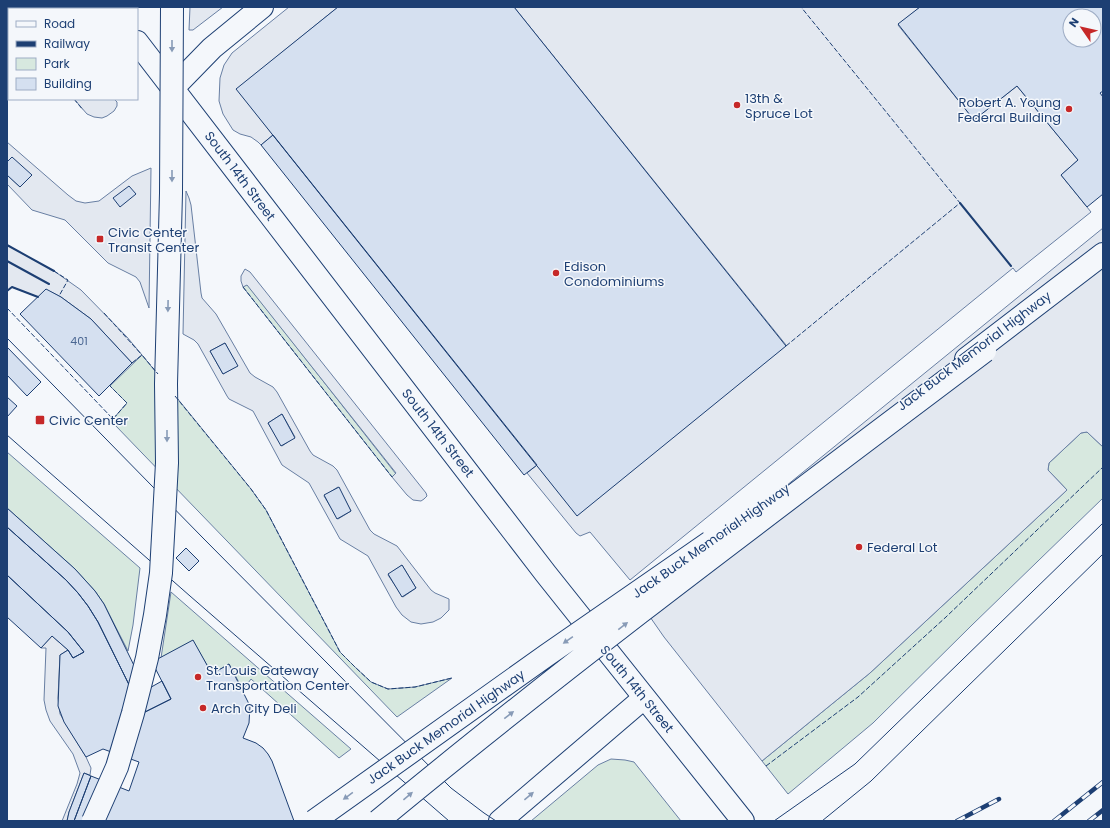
<svg xmlns="http://www.w3.org/2000/svg" width="1110" height="828" font-family="Poppins,sans-serif">
  <style>
    .green { fill: #d7e8df; stroke: #687fa3 }
    .parking { fill: #e3e8f0; stroke: #687fa3; fill-rule: evenodd }
    .building { fill: #d5e0f0; stroke: #1d3f73; fill-rule: evenodd }
    .lines { fill: none; stroke-linecap: round; stroke-linejoin: round }
    .minor-casing { stroke: #1d3f73; stroke-width: 24 }
    .secondary-casing { stroke: #1d3f73; stroke-width: 24 }
    .motorway-casing { stroke: #1d3f73; stroke-width: 24 }
    .minor { stroke: #f4f7fb; stroke-width: 22 }
    .secondary { stroke: #f4f7fb; stroke-width: 22 }
    .motorway { stroke: #f4f7fb; stroke-width: 22 }
    .tram { stroke: #1d3f73; stroke-width: 1 }
    .rail-casing { stroke: #1d3f73; stroke-width: 4.5 }
    .rail { stroke: #f4f7fb; stroke-width: 3; stroke-dasharray: 9; stroke-linecap: butt }
    .motorway-bridge-casing { stroke: #1d3f73; stroke-width: 24; stroke-linecap: butt }
    .motorway-bridge { stroke: #f4f7fb; stroke-width: 22 }
    .fence { stroke: #1d3f73; stroke-width: 1; stroke-dasharray: 5 2; stroke-linecap: butt }
    .wall { stroke: #1d3f73; stroke-width: 2 }
    .oneway { fill: #889bb7 }
    .poi-dot { fill: #c62828; stroke: #f4f7fb; stroke-width: 1.5 }
    .labels { text-anchor: middle; dominant-baseline: central; stroke-width: 3; stroke-linejoin: round; paint-order: stroke }
    .number-label { font-size: 11px; fill: #4b6792 }
    .poi-label { font-size: 13px; fill: #1d3f73; stroke: #f4f7fb; text-anchor: start }
    .street-label { font-size: 13px; fill: #1d3f73; stroke: #f4f7fb }
  </style>
  <rect width="100%" height="100%" fill="#f4f7fb"/>
  <path class="green" d="M247,284L396,474L392,477L243,287Z
    M142,355L251,489L266,510L340,652L355,667L371,682L388,689L415,687L452,678L397,717L114,424L113,419L127,403L110,386Z
    M1087,432L1103,447V498L972,625L873,723L788,794L762,761L870,673L1067,490L1048,470L1049,463L1081,433Z
    M7,452L140,568L133,625L128,651L104,604L95,591L75,569L7,508Z
    M171,592L351,749L339,758L251,679L243,690L229,664L212,674L193,641L161,658Z
    M611,759L625,760L634,762L681,821H531L598,765Z"/>
  <path class="parking" d="M190,7H223L193,30H189Z
    M289,7H338L237,89L273,135L261,145L258,142L251,137L240,134L233,130L223,114L219,101L220,78L224,65L232,53Z
    M514,7H920L898,25L974,120L1017,86L1078,160L1061,175L1091,212L1016,272L1013,268L630,580L590,532L580,536L576,533L527,473L537,465L577,515L786,345Z
    M74,99H114L117,102V106L114,111L107,116L102,118L94,117L87,114Z
    M7,142L68,195L76,201L85,203L99,201L132,176L151,168L149,308L140,282L136,277L108,263L65,220L32,210L7,184V175L20,187L32,175L7,162Z
    M186,191L189,198L191,205L201,293L202,298L216,314L250,373L255,377L273,387L277,392L310,451L313,455L333,466L337,470L370,530L374,534L397,546L431,590L435,593L449,599V610L441,618L433,622L421,624L411,622L402,615L396,607L368,556L340,539L309,483L282,465L253,411L229,399L227,396L198,344L194,340L183,334ZM225,343L237,366L223,374L210,351ZM282,414L295,437L282,446L268,423ZM338,487L351,511L338,519L324,496ZM402,565L416,588L403,597L388,575Z
    M1103,228V447L1087,432L1081,433L1049,463L1048,470L1067,490L870,673L762,761L664,637L641,604Z
    M7,245L54,271L81,290L127,337L142,355L132,363L91,319L61,297L51,292L38,297L12,287L7,291Z
    M245,269L250,272L426,493L427,496L424,499L421,501L413,500L407,495L392,477L396,473L247,285L243,287L241,281V276Z
    M52,636L68,650L60,655L58,698L60,714L86,757L91,768L90,775L84,773L69,812L67,821H62L77,784L80,773L73,754L50,721L46,710L44,700L46,648H41Z"/>
  <path class="building" d="M338,7H514L786,346L577,516L236,89Z
    M920,7H1103V91L1100,93L1103,97V194L1087,207L1061,175L1078,160L1017,86L974,120L898,24ZM1070,16H1094V40H1070Z
    M273,135L537,465L524,475L261,145Z
    M12,157L32,175L20,187L7,175V162Z
    M129,186L136,194L120,207L113,198Z
    M46,289L61,297L91,319L132,363L99,396L20,314Z
    M225,343L238,366L223,374L210,351Z
    M7,347L41,382L27,396L7,375Z
    M7,397L17,406L7,417Z
    M282,414L295,438L281,446L268,423Z
    M339,487L351,511L337,519L324,495Z
    M7,508L75,569L95,591L104,604L146,690L162,681L171,699L143,713L98,622L88,606L78,593L66,580L7,527Z
    M7,527L66,580L78,593L88,606L98,622L143,713L171,699L152,662L193,640L212,674L229,664L250,706L249,723L243,738L256,743L263,748L268,754L272,761L294,821H74L91,776L129,791L139,762L103,749L86,757L64,722L58,706L60,655L68,650L73,658L84,652L68,632L7,575Z
    M186,548L199,561L189,571L176,558Z
    M402,565L416,588L402,597L388,574Z
    M7,575L68,632L84,652L73,658L68,650L52,636L41,648L7,617Z
    M84,773L91,776L74,821H67L69,812Z"/>
  <g class="lines">
    <g class="minor-casing">
      <path id="minor" d="M173,88L212,48L262,7"/>
    </g>
    <g class="secondary-casing">
      <path id="secondary" d="M109,7L111,9
        M137,42L546,574L743,821"/>
    </g>
    <g class="motorway-casing">
      <path id="motorway" d="M966,359L1103,254
        M500,821L644,698"/>
    </g>
    <use href="#minor" class="minor"/>
    <use href="#secondary" class="secondary"/>
    <use href="#motorway" class="motorway"/>
    <path class="tram" d="M7,338L203,538L451,788L484,813L496,821
      M7,435L190,596L449,821
      M774,821L855,764L1103,523
      M822,821L871,781L1103,554"/>
    <g class="rail-casing">
      <path id="rail" d="M957,821L999,799
        M1054,821L1103,782
        M1089,821L1103,810"/>
    </g>
    <use href="#rail" class="rail"/>
    <g class="motorway-bridge-casing">
      <path id="motorway-bridge" d="M93,821L117,767L133,713L147,658L155,615L161,573L167,463L166,384L171,193L172,7
        M314,821L547,655L710,542
        M378,821C575,658 781,505 985,351"/>
    </g>
    <use href="#motorway-bridge" class="motorway-bridge"/>
    <path class="fence" d="M19,7L21,9
      M7,95L9,97
      M11,99L12,100
      M74,99L83,110
      M54,271L68,280L59,296
      M243,287L392,477
      M7,308L113,419L127,403L110,386
      M104,313L142,355
      M786,346L960,203L801,7
      M132,363L142,355L158,374
      M175,396L251,489L266,510L340,652L355,667L371,682L388,689L415,687L452,678
      M766,766L858,697L946,617L1103,467"/>
    <path class="wall" d="M960,203L1011,266
      M7,245L54,271
      M7,261L49,284
      M7,291L12,287L38,297"/>
  </g>
  <defs><path id="oneway-solid" d="M-6-.8H1V-3.2L6.5 0L1 3.2V.8H-6Z"/></defs>
  <g class="oneway">
    <use href="#oneway-solid" transform="translate(172 46) rotate(90)"/>
    <use href="#oneway-solid" transform="translate(172 176) rotate(90)"/>
    <use href="#oneway-solid" transform="translate(168 306) rotate(91)"/>
    <use href="#oneway-solid" transform="translate(167 436) rotate(90)"/>
    <use href="#oneway-solid" transform="translate(623 626) rotate(-38)"/>
    <use href="#oneway-solid" transform="translate(568 640) rotate(145)"/>
    <use href="#oneway-solid" transform="translate(509 715) rotate(-38)"/>
    <use href="#oneway-solid" transform="translate(348 796) rotate(144)"/>
    <use href="#oneway-solid" transform="translate(408 796) rotate(-40)"/>
    <use href="#oneway-solid" transform="translate(529 796) rotate(-40)"/>
  </g>
  <g class="poi-dot">
    <circle cx="737" cy="105" r="4"/>
    <circle cx="1069" cy="109" r="4"/>
    <rect x="96" y="235" width="8" height="8" rx="2"/>
    <circle cx="556" cy="273" r="4"/>
    <rect x="35" y="415" width="10" height="10" rx="2"/>
    <circle cx="859" cy="547" r="4"/>
    <circle cx="198" cy="677" r="4"/>
    <circle cx="203" cy="708" r="4"/>
  </g>
  <g class="labels">
    <g class="number-label">
      <text x="79" y="341">401</text>
    </g>
    <g class="poi-label">
      <text x="745" y="98">13th &amp;<tspan x="745" dy="15">Spruce Lot</tspan></text>
      <text x="1061" y="102" text-anchor="end">Robert A. Young<tspan x="1061" dy="15">Federal Building</tspan></text>
      <text x="108" y="232">Civic Center<tspan x="108" dy="15">Transit Center</tspan></text>
      <text x="564" y="266">Edison<tspan x="564" dy="15">Condominiums</tspan></text>
      <text x="49" y="420">Civic Center</text>
      <text x="867" y="547">Federal Lot</text>
      <text x="206" y="670">St. Louis Gateway<tspan x="206" dy="15">Transportation Center</tspan></text>
      <text x="211" y="708">Arch City Deli</text>
    </g>
    <g class="street-label">
      <text transform="translate(240 176) rotate(53)">South 14th Street</text>
      <text transform="translate(974 351) rotate(-37)">Jack Buck Memorial Highway</text>
      <text transform="translate(438 433) rotate(52)">South 14th Street</text>
      <text transform="translate(711 541) rotate(-35)">Jack Buck Memorial Highway</text>
      <text transform="translate(637 689) rotate(51)">South 14th Street</text>
      <text transform="translate(446 727) rotate(-35)">Jack Buck Memorial Highway</text>
    </g>
  </g>
  <rect width="1110" height="828" fill="none" stroke="#1d3f73" stroke-width="16"/>
  <rect x="8" y="8" width="130" height="92" fill="#f4f7fb" stroke="#9eadc5"/>
  <rect x="16" y="21" width="20" height="6" fill="#f4f7fb" stroke="#9eadc5"/>
  <text x="44" y="28" font-size="12" fill="#1d3f73">Road</text>
  <rect x="16" y="41" width="20" height="6" fill="#1d3f73" stroke="#9eadc5"/>
  <text x="44" y="48" font-size="12" fill="#1d3f73">Railway</text>
  <rect x="16" y="58" width="20" height="12" fill="#d7e8df" stroke="#9eadc5"/>
  <text x="44" y="68" font-size="12" fill="#1d3f73">Park</text>
  <rect x="16" y="78" width="20" height="12" fill="#d5e0f0" stroke="#9eadc5"/>
  <text x="44" y="88" font-size="12" fill="#1d3f73">Building</text>
  <g transform="translate(1082 28) rotate(304)"><circle r="19" fill="#f4f7fb" stroke="#9eadc5"/>
  <path d="M0-3L7 15L0 10L-7 15Z" fill="#c62828"/>
  <text y="-6" font-size="11" font-weight="bold" text-anchor="middle" fill="#1d3f73">N</text>
  </g>
</svg>
